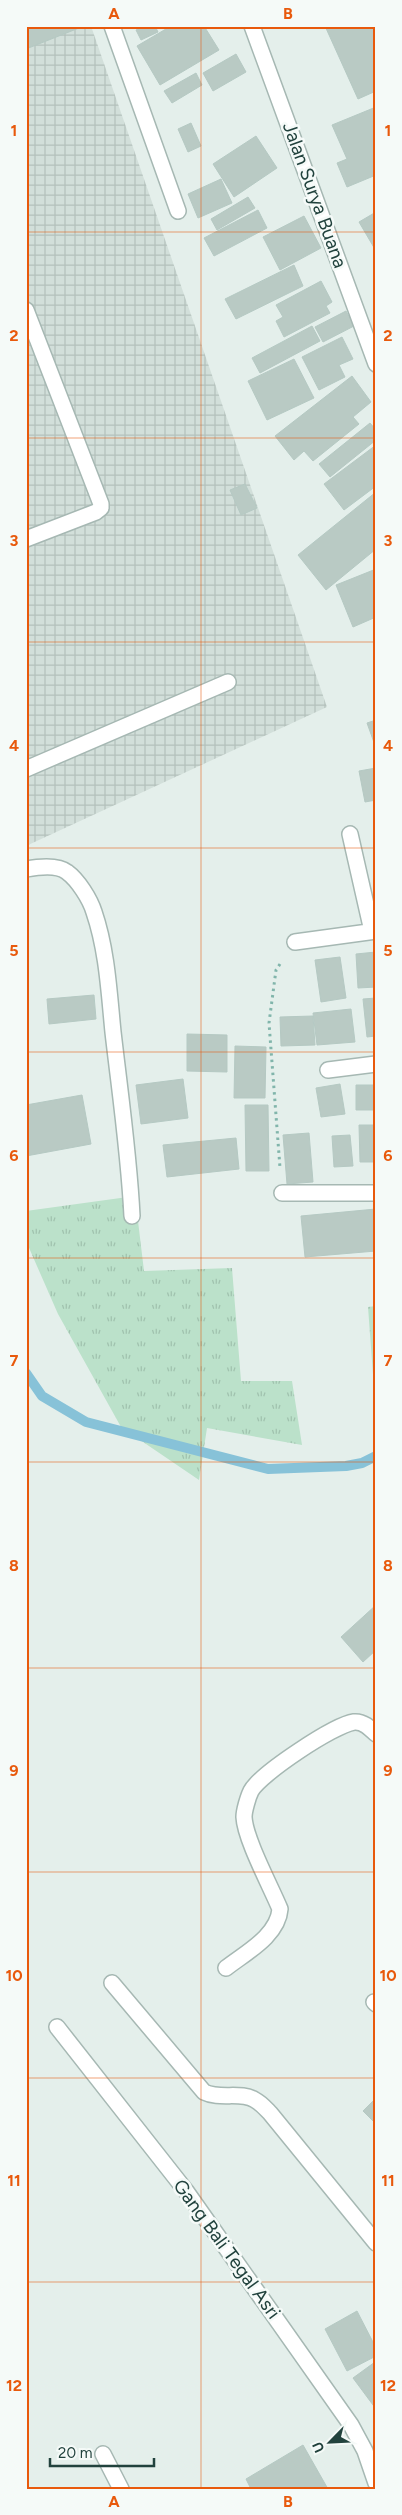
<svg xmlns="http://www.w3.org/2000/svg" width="402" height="2515" font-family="Figtree,sans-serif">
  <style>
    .industrial { fill: url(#industrial-grid) }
    .grass { fill: url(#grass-tufts) }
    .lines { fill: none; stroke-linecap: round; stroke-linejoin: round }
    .stream { stroke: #87c2d8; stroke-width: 10 }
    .building { fill: #b9cac4; stroke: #b5c9c3 }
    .lane-casing { stroke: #a6b8b3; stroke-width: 18 }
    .street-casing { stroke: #a6b8b3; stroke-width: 18 }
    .path { stroke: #81b5ab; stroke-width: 3; stroke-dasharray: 2.5 4; stroke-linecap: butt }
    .lane { stroke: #fff; stroke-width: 15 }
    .street { stroke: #fff; stroke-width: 15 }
    .grid { fill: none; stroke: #e8590c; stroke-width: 1; stroke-opacity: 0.55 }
    .labels { text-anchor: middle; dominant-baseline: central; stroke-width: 5; stroke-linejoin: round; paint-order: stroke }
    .street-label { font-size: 19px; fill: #21423d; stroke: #f5faf8 }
    .neatline { fill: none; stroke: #e8590c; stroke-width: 2 }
    .grid-label { font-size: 16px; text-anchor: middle; font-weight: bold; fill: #e8590c }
  </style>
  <defs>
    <pattern id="industrial-grid" width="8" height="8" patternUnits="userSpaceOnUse" patternTransform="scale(1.25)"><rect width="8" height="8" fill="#d2dfda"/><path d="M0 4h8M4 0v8" fill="none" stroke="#b4c1bc"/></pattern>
    <pattern id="grass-tufts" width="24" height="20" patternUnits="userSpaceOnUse" patternTransform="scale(1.25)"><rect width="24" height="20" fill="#bbe1ca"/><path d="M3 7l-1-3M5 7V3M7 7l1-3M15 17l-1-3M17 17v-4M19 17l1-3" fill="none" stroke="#a0c2ae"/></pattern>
  </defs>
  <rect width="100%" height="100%" fill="#e4efeb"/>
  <path class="industrial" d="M26,26H91L327,707L26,846Z"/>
  <path class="grass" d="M135,1196L144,1271L232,1268L241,1381H292L302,1445L207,1428L199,1480L121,1427L58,1314L26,1241V1211Z
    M376,1306V1415L368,1307Z"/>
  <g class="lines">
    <path class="stream" d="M26,1373L42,1396L86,1422L268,1469L346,1466L362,1463L376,1456"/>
  </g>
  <path class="building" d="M26,26H84L26,49Z
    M145,26H155L158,32L141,40L136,30Z
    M171,26H204L219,50L160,85L137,46Z
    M325,26H372L376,35V91L358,99Z
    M236,54L246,72L213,91L203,73Z
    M196,73L202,85L172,103L164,91Z
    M376,107V175L347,187L337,163L347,159L332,125Z
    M191,123L201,146L188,152L178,129Z
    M256,136L277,168L234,197L213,164Z
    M221,179L232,203L198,218L188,194Z
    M248,197L255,208L217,230L211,219Z
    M258,210L267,228L214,256L204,238Z
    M376,212V251L359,222Z
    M304,216L321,248L280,270L263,237Z
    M294,265L303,286L236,319L225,299Z
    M321,281L332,302L326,306L330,313L284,337L276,321L283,317L276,305Z
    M346,311L354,326L323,342L315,327Z
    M312,326L320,341L260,373L252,358Z
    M342,337L353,359L339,365L345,377L319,390L302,357Z
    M294,359L314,398L267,420L248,381Z
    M352,376L371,402L353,417L359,424L313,461L304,451L294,460L275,436Z
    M370,423L376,430V440L330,477L319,464Z
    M376,445V486L344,510L324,484Z
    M245,484L257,508L241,515L230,490Z
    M376,492V549L326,590L298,555Z
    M376,569V617L353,627L336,585Z
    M376,720V748L367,723Z
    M376,768V800L365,802L359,771Z
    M376,952V987L358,988L356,954Z
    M340,957L346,998L321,1002L315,960Z
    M94,995L96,1019L49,1024L47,999Z
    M376,998V1036L367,1037L363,999Z
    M351,1009L355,1042L317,1045L313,1013Z
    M313,1016L315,1045L281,1046L280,1017Z
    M187,1034L227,1035V1072L187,1071Z
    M235,1046L266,1047L265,1098H234Z
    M183,1079L188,1118L141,1124L136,1085Z
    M340,1084L345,1114L321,1117L316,1088Z
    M356,1085H376V1110H356Z
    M82,1095L91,1144L26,1156V1105Z
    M245,1105H268L269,1171H246Z
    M359,1125H376V1162H360Z
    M309,1133L313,1182L287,1184L283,1135Z
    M350,1135L353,1166L334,1167L332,1136Z
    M236,1138L239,1169L167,1177L163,1145Z
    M376,1209V1251L305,1257L301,1216Z
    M376,1605V1650L363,1662L341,1637Z
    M376,2098V2124L363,2111Z
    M357,2311L376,2348V2356L347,2371L325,2329Z
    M375,2362H376V2409L353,2378Z
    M303,2445L328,2489H251L246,2479Z"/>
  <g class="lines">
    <g class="lane-casing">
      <path id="lane" d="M112,26L178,211
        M26,310L101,504V508L96,512L26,539
        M26,769L228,682"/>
    </g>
    <g class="street-casing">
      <path id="street" d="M252,26L376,364
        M350,834L372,931
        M26,869C37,867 57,864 67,872C78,880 90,899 94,912C107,950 109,992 113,1032C120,1093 129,1154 132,1216
        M295,942L376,931
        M328,1070L376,1064
        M282,1193H376
        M226,1968C245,1953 278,1936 280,1909C271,1887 245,1839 244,1817C244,1811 248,1797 251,1791C260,1774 334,1725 354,1722C363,1721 370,1728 376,1734
        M112,1983L204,2092C220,2100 241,2091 255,2100C261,2103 266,2109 270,2113L376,2243
        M374,2002L376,2004
        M57,2027L186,2191L351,2425L365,2451L376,2483
        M103,2454L121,2489"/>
    </g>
    <path class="path" d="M280,964L276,970L269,1023L280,1168"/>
    <use href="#lane" class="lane"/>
    <use href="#street" class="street"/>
  </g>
  <path class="grid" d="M201,26V2489M26,232H376M26,438H376M26,642H376M26,848H376M26,1052H376M26,1258H376M26,1462H376M26,1668H376M26,1872H376M26,2078H376M26,2282H376"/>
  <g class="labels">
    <g class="street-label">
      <text transform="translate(315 195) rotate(70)">Jalan Surya Buana</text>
      <text transform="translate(227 2249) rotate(54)">Gang Bali Tegal Asri</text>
    </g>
  </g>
  <rect width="402" height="2515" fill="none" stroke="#f5faf8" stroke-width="55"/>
  <g transform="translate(330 2442) rotate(246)" stroke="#f5faf8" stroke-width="4" paint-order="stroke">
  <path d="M0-4L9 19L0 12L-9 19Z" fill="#21423d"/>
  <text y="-8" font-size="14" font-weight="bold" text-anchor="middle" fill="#21423d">U</text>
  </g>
  <path d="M50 2458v8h104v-8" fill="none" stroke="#21423d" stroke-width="2.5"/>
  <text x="58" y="2458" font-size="15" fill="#21423d" stroke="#f5faf8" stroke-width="4" paint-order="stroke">20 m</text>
  <rect x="28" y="28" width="346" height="2460" class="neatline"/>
  <g class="grid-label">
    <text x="114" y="19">A</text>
    <text x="288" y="19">B</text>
    <text x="14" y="136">1</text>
    <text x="388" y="136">1</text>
    <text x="14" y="341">2</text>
    <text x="388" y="341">2</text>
    <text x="14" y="546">3</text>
    <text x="388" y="546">3</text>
    <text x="14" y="751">4</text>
    <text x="388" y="751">4</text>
    <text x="14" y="956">5</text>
    <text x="388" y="956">5</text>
    <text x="14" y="1161">6</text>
    <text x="388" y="1161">6</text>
    <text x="14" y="1366">7</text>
    <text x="388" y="1366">7</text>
    <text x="14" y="1571">8</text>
    <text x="388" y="1571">8</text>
    <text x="14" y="1776">9</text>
    <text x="388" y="1776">9</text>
    <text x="14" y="1981">10</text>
    <text x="388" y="1981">10</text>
    <text x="14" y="2186">11</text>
    <text x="388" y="2186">11</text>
    <text x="14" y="2391">12</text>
    <text x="388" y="2391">12</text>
    <text x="114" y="2507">A</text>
    <text x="288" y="2507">B</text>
  </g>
</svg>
